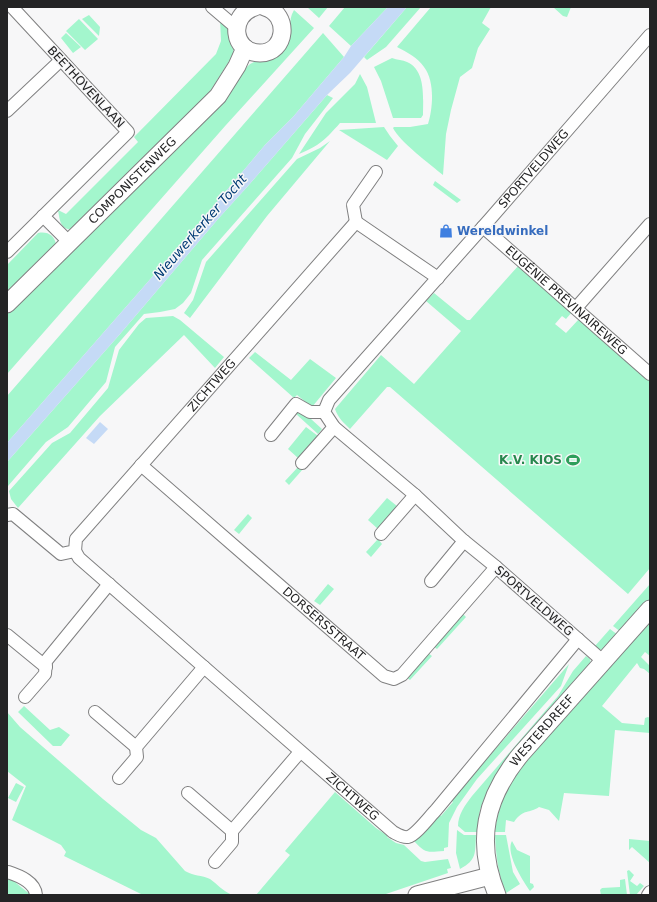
<svg xmlns="http://www.w3.org/2000/svg" width="657" height="902" font-family="'DejaVu Sans',sans-serif">
  <style>
    .green { fill: #a3f6cd }
    .water { fill: #c5daf6 }
    .lines { fill: none; stroke-linecap: round; stroke-linejoin: round }
    .street-casing { stroke: #808081; stroke-width: 14 }
    .secondary-casing { stroke: #808081; stroke-width: 19 }
    .street { stroke: #fff; stroke-width: 12 }
    .secondary { stroke: #fff; stroke-width: 17 }
    .labels { text-anchor: middle; dominant-baseline: central; stroke-width: 3; stroke-linejoin: round; paint-order: stroke }
    .street-label { font-size: 12px; fill: #242425; stroke: #f7f7f8 }
    .shop-label { font-size: 12px; font-weight: bold; fill: #366cbe; stroke: #f7f7f8; text-anchor: start }
    .leisure-label { font-size: 12px; font-weight: bold; fill: #27864d; stroke: #f7f7f8; text-anchor: end }
    .water-label { font-size: 13px; font-style: italic; fill: #013b75; stroke: #f7f7f8 }
  </style>
  <rect width="100%" height="100%" fill="#f7f7f8"/>
  <path class="green" d="M307,7H328L319,18Z
    M345,7H388L351,46L329,26Z
    M407,7H421L386,47L367,60L364,57Z
    M431,7H491L482,23L490,29L478,48L472,68L460,77L451,110L446,134L443,175C431,165 399,141 393,128L394,127H410L428,124C433,108 435,81 424,67C418,58 407,52 397,47Z
    M553,7H571L567,17L563,16Z
    M294,10L314,28L226,125L7,374V265L38,233C48,231 55,236 56,245L250,64L287,45C293,32 287,21 294,10Z
    M89,15L100,27L99,36L82,19Z
    M79,19L98,39L85,50L66,31Z
    M220,19L230,28L234,44L233,55L211,90L205,99L73,230C60,229 60,221 58,210L66,214L138,142L134,137L216,54L221,41Z
    M66,33L81,47L73,53L61,38Z
    M323,33L344,57L293,117L265,145L195,228L7,443V396Z
    M392,58C397,60 403,60 407,62C426,70 423,98 423,115L421,118H393L381,81L374,67Z
    M360,74L367,87L376,123H340C326,139 319,146 299,154L326,113L355,84Z
    M327,95L333,98L305,134L292,158L202,260L191,293L183,303L175,309L160,312L144,314L115,347L106,382L68,427L46,442L8,486H7V462L120,334L218,219L247,187Z
    M384,127L390,136L398,146L387,160L339,130Z
    M330,141L267,216L190,318L184,313L193,300L206,262L297,159L320,148Z
    M435,181L461,200L457,203L433,185Z
    M519,265L572,312L566,319L562,316L555,324L566,333L579,319L650,380V568L628,594L390,387H387L350,429C344,423 338,418 335,409L381,355L414,384L461,331L426,301L434,293L467,320H470Z
    M173,316L180,320L224,357L215,368L184,335L100,416L18,508L11,499L9,491L52,443L70,433L108,388L119,350L139,324L146,318Z
    M255,352L291,380L310,359L336,378L312,407L297,395L294,398L249,358Z
    M300,409L322,429L318,434L296,414Z
    M306,427L318,436L298,458L288,449Z
    M299,466L303,469L289,485L285,481Z
    M387,498L397,506L378,529L368,520Z
    M248,514L252,518L239,534L234,530Z
    M378,539L382,544L371,557L366,552Z
    M328,584L334,589L320,605L314,601Z
    M650,584V599L621,632L613,626Z
    M463,614L466,617L437,649L434,647Z
    M650,617V656L645,652L641,657L650,666V674L644,669L640,668L637,663L602,706L622,723L644,725L645,718L648,717L650,718V733L615,730L609,796L564,793L559,821L549,810L539,807C529,814 524,808 514,822L506,820L505,832H495C498,805 506,791 520,769Z
    M610,629L618,635L604,649L599,650L595,646Z
    M428,653L432,656L410,680L407,678Z
    M586,656L590,659L591,665L496,776L484,799L480,810L477,832H465L458,826C458,815 465,805 472,796L558,696L573,671Z
    M569,664L561,686L477,779L457,807L449,823L448,847L444,848V851C427,852 426,854 414,841L438,814L441,816L453,802L450,799L473,775Z
    M24,706L50,730L59,727L70,735L61,746H53L18,712Z
    M7,712L20,727L103,799L141,830L156,838L185,871C193,876 202,875 210,879C217,884 223,891 232,895H143L64,856L66,852L61,845L12,820L26,786L7,771Z
    M16,783L24,787L16,802L8,798Z
    M335,792L376,828L388,836L387,837L396,843L404,845L421,861L425,862L448,859L451,868L447,869L448,873L383,895H256L290,855L285,851Z
    M457,830L464,835H476C475,853 477,860 460,869L456,853Z
    M495,835H506L513,872L520,884L506,893C498,874 496,856 495,835Z
    M629,839L650,841V863L632,847L629,850Z
    M512,841L517,850L530,856V883L533,884L534,887L530,891C523,881 505,853 512,841Z
    M629,870L634,875L630,881L637,886L640,883L644,886L636,895H630L627,871Z
    M7,878L17,881L16,883L31,895H7Z
    M625,879L627,895H601L600,890L602,888L620,887V880Z"/>
  <path class="water" d="M388,7H407L350,73L327,95L247,187L218,219L120,334L7,462V443L195,228L265,145L293,117L344,57L351,46Z
    M100,422L108,429L94,444L86,438Z"/>
  <g class="lines">
    <g class="street-casing">
      <g id="street">
        <path d="M212,7L232,24L237,22"/>
        <path d="M7,111L61,60"/>
        <path d="M43,216L69,242"/>
        <path d="M356,222L353,205L376,172"/>
        <path id="s1" d="M483,227L650,374"/>
        <path d="M7,252L128,132L12,7"/>
        <path d="M576,308L650,224"/>
        <path d="M271,435L296,404L310,412H324"/>
        <path d="M302,463L334,427"/>
        <path id="s2" d="M141,465L384,676L394,679L402,675L496,567"/>
        <path id="s3" d="M7,515L13,514L61,554L75,551L76,539L356,222L438,278"/>
        <path d="M381,534L415,495"/>
        <path id="s4" d="M75,551L79,558L393,832C397,834 403,838 408,837C416,835 430,816 436,810L578,639"/>
        <path d="M431,581L464,541"/>
        <path d="M7,635L46,667"/>
        <path id="s5" d="M604,662L496,567L464,541L415,495L334,427L324,412L329,400L490,219L650,35"/>
        <path d="M25,697L45,674L46,661L109,584"/>
        <path d="M95,712L136,747"/>
        <path d="M119,778L137,757L136,747L204,667"/>
        <path d="M188,793L232,831"/>
        <path d="M215,862L232,842V831L300,752"/>
        <path d="M7,873L8,872C20,876 35,882 36,895"/>
        <path d="M648,895L650,892"/>
      </g>
    </g>
    <g class="secondary-casing">
      <g id="secondary">
        <path d="M255,7C228,15 232,53 260,53C287,53 290,14 265,7"/>
        <path id="s6" d="M7,304L218,96L237,66L245,48"/>
        <path d="M417,895L490,876"/>
        <path id="s7" d="M497,895C475,841 485,798 521,754L650,609"/>
      </g>
    </g>
    <use href="#street" class="street"/>
    <use href="#secondary" class="secondary"/>
  </g>
  <defs>
    <g id="shop-bare" transform="scale(1.08)"><path d="M-5-2.5h2.3a2.7 3.5 0 0 1 5.4 0H5L5.5 6h-11ZM-1.5-2.5h3a1.5 2.3 0 0 0-3 0Z" fill="#3f7fe0" stroke="#f7f7f8" stroke-width="2.5" paint-order="stroke"/></g>
    <g id="stadium-bare" transform="scale(1.08)"><path d="M0-5a6.5 5 0 1 0 0 10a6.5 5 0 1 0 0-10ZM-3.5-1.8h7v3.6h-7Z" fill="#2e9e5b" stroke="#f7f7f8" stroke-width="2.5" paint-order="stroke"/></g>
  </defs>
  <g fill-rule="evenodd">
    <use href="#shop-bare" x="446" y="231"/>
    <use href="#stadium-bare" x="573" y="460"/>
  </g>
  <g class="labels">
    <g class="street-label">
      <text transform="translate(86 87) rotate(47)">BEETHOVENLAAN</text>
      <text stroke="none"><textPath href="#s5" startOffset="698">SPORTVELDWEG</textPath></text>
      <text stroke="none"><textPath href="#s6" startOffset="176">COMPONISTENWEG</textPath></text>
      <text stroke="none"><textPath href="#s1" startOffset="111">EUGÉNIE PRÉVINAIREWEG</textPath></text>
      <text stroke="none"><textPath href="#s3" startOffset="300">ZICHTWEG</textPath></text>
      <text transform="translate(534 601) rotate(41)">SPORTVELDWEG</text>
      <text stroke="none"><textPath href="#s2" startOffset="242">DORSERSSTRAAT</textPath></text>
      <text stroke="none"><textPath href="#s7" startOffset="183">WESTERDREEF</textPath></text>
      <text stroke="none"><textPath href="#s4" startOffset="371">ZICHTWEG</textPath></text>
    </g>
    <g class="shop-label">
      <text x="457" y="231">Wereldwinkel</text>
    </g>
    <g class="leisure-label">
      <text x="562" y="460">K.V. KIOS</text>
    </g>
    <g class="water-label">
      <text transform="translate(200 227) rotate(-49)">Nieuwerkerker Tocht</text>
    </g>
  </g>
  <rect width="657" height="902" fill="none" stroke="#242425" stroke-width="16"/>
</svg>
